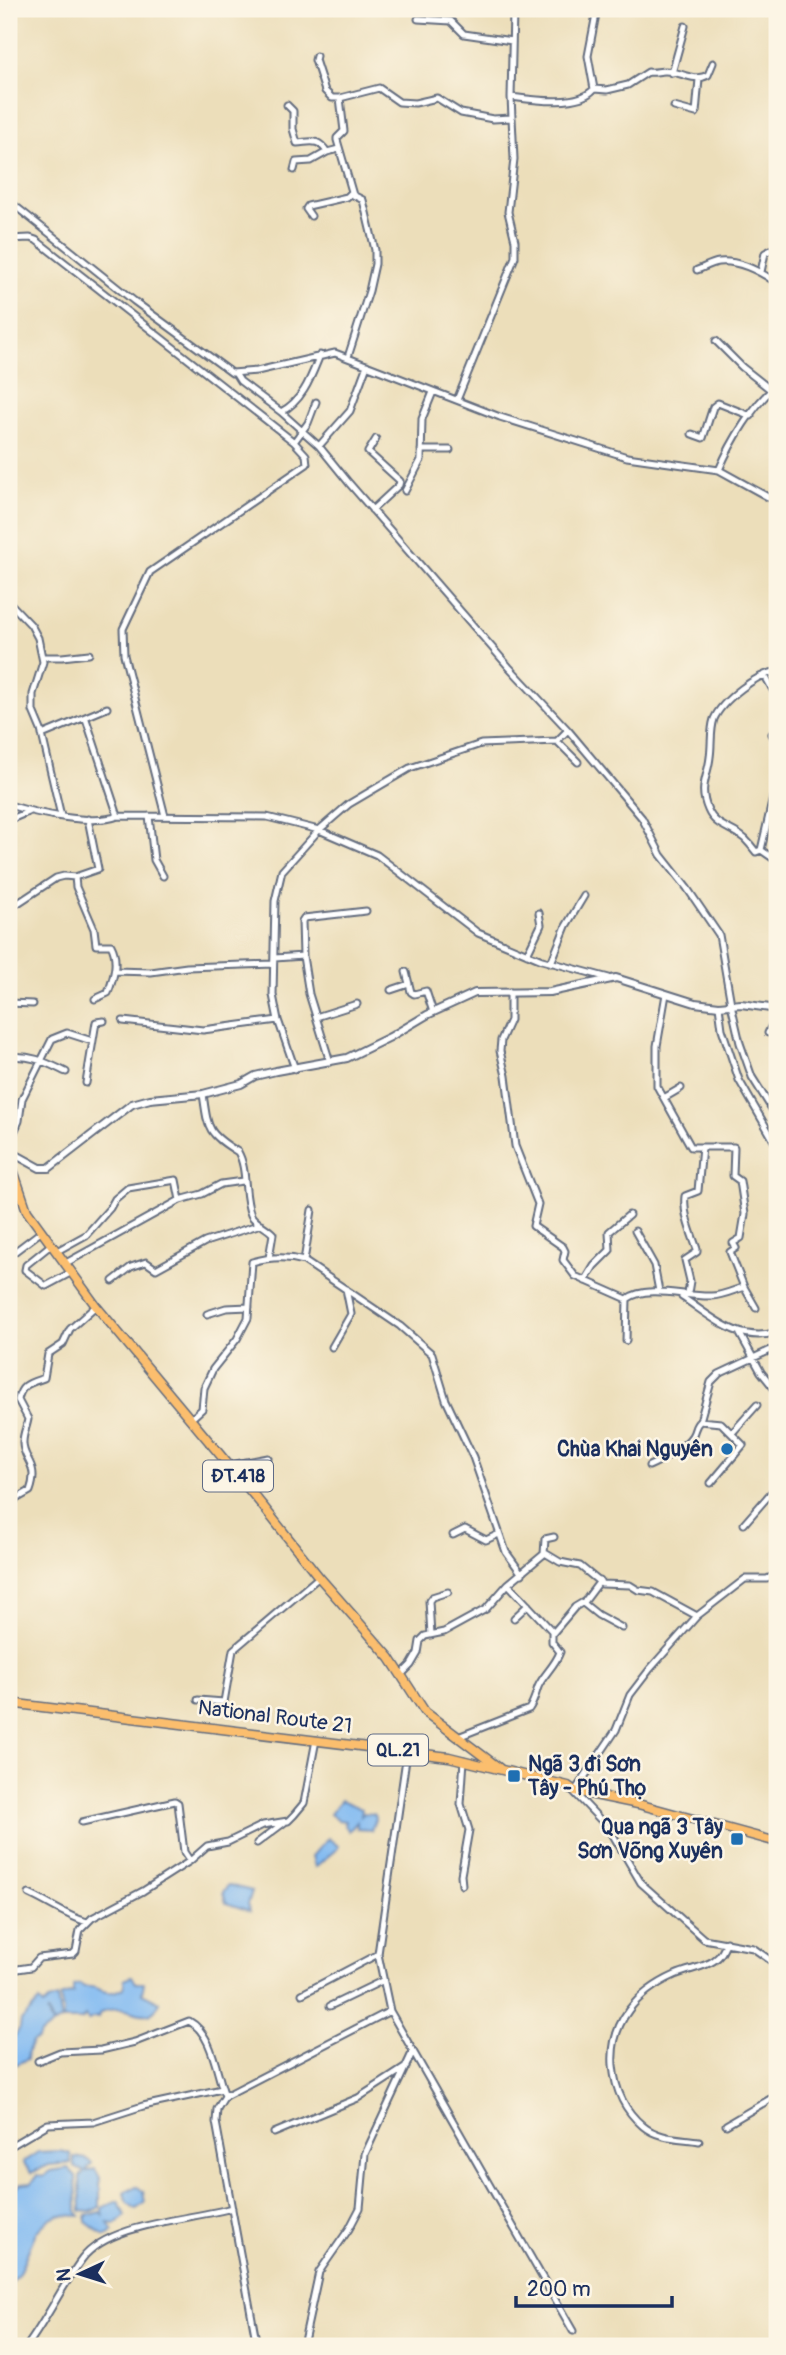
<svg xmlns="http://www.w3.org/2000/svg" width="786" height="2355" font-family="Pangolin,sans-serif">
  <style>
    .water { fill: #81baf2; stroke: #4e74a8; stroke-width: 2 }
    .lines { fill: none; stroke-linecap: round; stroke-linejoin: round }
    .minor-casing { stroke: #646c7e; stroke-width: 9 }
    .tertiary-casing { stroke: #646c7e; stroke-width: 10 }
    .primary-casing { stroke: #646c7e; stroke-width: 11 }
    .trunk-casing { stroke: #646c7e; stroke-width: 11 }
    .minor { stroke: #fff; stroke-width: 5 }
    .tertiary { stroke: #fff; stroke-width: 6 }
    .primary { stroke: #fbbe6e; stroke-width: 8 }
    .trunk { stroke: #fbbe6e; stroke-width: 8 }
    .poi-dot { fill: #1f6fb2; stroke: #fcf5e5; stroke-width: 2.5 }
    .labels { text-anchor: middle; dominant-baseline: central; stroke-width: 5; stroke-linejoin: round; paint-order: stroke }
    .shield { fill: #fcf5e5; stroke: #5e6a86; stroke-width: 2 }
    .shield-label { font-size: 19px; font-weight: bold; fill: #1b2f5e }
    .poi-label { font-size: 21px; font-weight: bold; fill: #1b2f5e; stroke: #fcf5e5; text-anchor: end }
    .street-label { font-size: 21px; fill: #1b2f5e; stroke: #fcf5e5 }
  </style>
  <rect width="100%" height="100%" fill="#fcf5e5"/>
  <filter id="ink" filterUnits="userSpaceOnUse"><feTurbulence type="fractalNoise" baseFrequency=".0143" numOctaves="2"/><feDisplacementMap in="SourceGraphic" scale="14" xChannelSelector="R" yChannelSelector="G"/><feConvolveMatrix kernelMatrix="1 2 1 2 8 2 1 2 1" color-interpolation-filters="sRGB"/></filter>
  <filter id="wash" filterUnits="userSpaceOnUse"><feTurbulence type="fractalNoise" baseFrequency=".00686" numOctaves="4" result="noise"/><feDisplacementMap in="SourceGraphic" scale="28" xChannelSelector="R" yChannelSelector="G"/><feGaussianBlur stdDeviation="1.57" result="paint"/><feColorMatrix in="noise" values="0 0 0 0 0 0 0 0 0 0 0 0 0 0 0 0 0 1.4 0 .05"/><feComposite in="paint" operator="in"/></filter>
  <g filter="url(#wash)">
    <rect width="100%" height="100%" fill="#ecdeba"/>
    <path class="water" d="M341,1800L362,1809L361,1816L364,1813L374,1814L376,1817L371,1830L357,1829V1822L349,1831L344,1824L345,1821L338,1820L330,1814Z
      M328,1838L338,1846V1848L315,1867L312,1856Z
      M228,1885L252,1891L248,1904L250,1911L226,1903L223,1892Z
      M132,1976L136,1983H144L142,1993L160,2002C149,2024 136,2010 118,2009C112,2009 106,2011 100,2013L98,2018L96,2017L88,2020L85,2016L82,2020H63V2011L60,1997L73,1993V1986L80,1984L84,1987C96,1985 98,1991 107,1992C112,1993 120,1990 124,1988V1979Z
      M57,1998L61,2021L54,2024L47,2012L52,2025L40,2034L38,2039L32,2042L28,2051L27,2059L11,2067L9,2044L20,2028L21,2021L39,2002L43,2006L48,2001Z
      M60,2151L70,2153L71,2163L49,2165L31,2173L23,2162L38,2152Z
      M74,2157L86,2159L92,2163L85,2172L95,2169L100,2178V2207L90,2212L81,2211L80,2176L85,2172L74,2166Z
      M68,2168L76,2176L77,2211L80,2216L59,2215L50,2218L36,2232L19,2273L9,2286V2193L21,2184L32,2183L37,2175L43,2177L51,2171Z
      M136,2186L143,2191L145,2203L136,2209L128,2203L125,2193Z
      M118,2201L126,2216L115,2224L108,2223L113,2230L110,2234L105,2236L86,2222V2216L100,2212L104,2217L102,2208Z"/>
  </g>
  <g filter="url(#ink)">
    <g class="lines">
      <g class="minor-casing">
        <path id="minor" d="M418,19L451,21L464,34L512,41
          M316,56L315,60L325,91L332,98H340L379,88L399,102L415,103L437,98L461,113L493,119L511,118
          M672,73L685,26
          M594,89L588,56L597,9
          M511,97L513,12
          M340,98L344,131L337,138V140L353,195L363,200L375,250V264L369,291L348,357
          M287,105L293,111V129L297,143C312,142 318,138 327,152L339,149
          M674,107L696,113L699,79
          M294,170L296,162L311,161L327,152
          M9,201L134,301L232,373L257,371L335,353L500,417L627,457L719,470L777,502
          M311,216L306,209L308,206L347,197L352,192
          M9,239L30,238L36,240L294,442
          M697,270C703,268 711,263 719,262C738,260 761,272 777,283
          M761,272L765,253L777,247
          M776,330H777
          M716,341L742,367L771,390
          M235,373L240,381L281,412L319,446L349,483L509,667L568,730L642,818L661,855L687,888L719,935L731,1004L740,1043L752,1077L777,1117
          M457,400L515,257V241L508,212L514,159L511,97C534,100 578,107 594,89L607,90L628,85L648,72C655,73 658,71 665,71C680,71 694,83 708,75L713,63
          M281,412C303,401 311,377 320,355
          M692,434L703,438L713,407L718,403L751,416
          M319,446L350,411L367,365
          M421,450H450
          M719,470C730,444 754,402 777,386
          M405,491L421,460L422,419L433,392
          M372,510L399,485L400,481L368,452L376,439
          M9,602L31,625L38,638L43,662L33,694V711L41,730L61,816
          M43,657H62L89,654
          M777,672C758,672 722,701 714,719C710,731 712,744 710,757C708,777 698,787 708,810C715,827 733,828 745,839C749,843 753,848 756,852L761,850L777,861
          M765,676L777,697
          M86,719L118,816
          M42,735L107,708
          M557,741L578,762
          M777,743L772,734L777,729
          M9,805C35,813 93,826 118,816L267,817L319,830L377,855L478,933L542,960L609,978
          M149,816L154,860L163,876
          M165,816L124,655L123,629L150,572L307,464L306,455L294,442L308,423L316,402
          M9,820L28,812
          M761,850L777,780
          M75,877L98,869L88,819
          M9,909L56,878L64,876L75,877L76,887L94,929L96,945H111C119,960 114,977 108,993L95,999
          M527,954L541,925L539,913
          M275,958L303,956
          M551,963L566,926L584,896
          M115,971L151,972L187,967L273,964
          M406,972L411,992L414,994L426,991L433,1012
          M391,990L409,984
          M510,992V1020L501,1040L500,1051L506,1076L515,1146L538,1204L533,1226L563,1247L565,1251L563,1260L575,1276L627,1299
          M9,1003L33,1004
          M719,1006L722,1029L739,1080L777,1146
          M316,1017L357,1004
          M123,1021L203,1030L278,1020
          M768,1033L777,1015
          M9,1057C31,1054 47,1063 66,1072
          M330,1062L309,994L303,956L302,921L304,918L366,911
          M295,1069L278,1020L273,995L275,901L282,871L319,830L349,804L410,768L481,744L557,741L568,730
          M86,1083L96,1022L104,1021
          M203,1094C208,1129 207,1133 238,1152C248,1169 243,1196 251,1215C255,1223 267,1227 273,1234L269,1258
          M664,1098L681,1088
          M9,1144L19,1121L22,1099L52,1039L67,1033L92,1041
          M180,1200L202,1194L221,1184L243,1181
          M635,1231L654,1265L659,1291
          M52,1244L26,1265L25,1270L46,1286L72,1272
          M57,1251L86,1235L110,1208L115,1199L128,1188L176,1180L180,1200L66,1263
          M9,1256L42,1231
          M304,1261L312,1210
          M113,1281L131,1267L146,1262L156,1269L205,1242L261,1224
          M585,1281L594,1266L610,1250L609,1232L629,1215
          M744,1287L756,1308
          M683,1295L688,1293L690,1281L685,1260L697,1252V1249C691,1232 683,1214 685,1196L698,1191L702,1147
          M682,1297C712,1317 739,1344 777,1332
          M627,1299C647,1284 686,1297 711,1296C722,1296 734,1290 744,1287L730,1252L736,1248L733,1243L741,1238L745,1214L740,1181L733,1176L734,1147H691L657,1086V1046L666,994
          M207,1314L226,1308L249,1307
          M740,1334L761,1372L777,1392
          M626,1341L627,1299
          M332,1347L351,1314L346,1289
          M191,1419L202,1409L204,1388L213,1369L237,1339L248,1318L252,1262C270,1257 286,1256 304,1261L400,1326L432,1354L446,1400L473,1457L506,1552L522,1574
          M700,1421L721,1423L743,1445L711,1483
          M732,1433L757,1405
          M230,1465L268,1458
          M649,1466C661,1461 685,1447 692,1436C696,1430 694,1426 700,1421L711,1382L719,1374L777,1347
          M9,1503L30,1491C40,1463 22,1460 23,1442C23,1434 27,1426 28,1419L18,1400C21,1384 30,1383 44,1378L48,1354L63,1344L70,1329L96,1306
          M744,1524L777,1486
          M453,1535L465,1529L486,1540L499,1534
          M545,1553L560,1562L580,1566L602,1584L630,1585L638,1590L653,1592L697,1616
          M583,1603L598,1615L622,1628
          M514,1618L528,1605
          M553,1633L575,1607L585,1601L600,1581
          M431,1635L429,1601L432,1597L448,1592
          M401,1675L411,1665L418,1653L420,1641L425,1636L444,1632L486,1609L508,1584L544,1554L545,1539L554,1537
          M198,1700L224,1702L233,1650L319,1577
          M458,1737L529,1709C534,1702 535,1696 538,1687C543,1675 555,1666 560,1652L552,1642V1631L508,1584
          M572,1790L610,1830L641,1883L704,1939L753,1948L777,1965
          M575,1791L616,1730L630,1695L650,1669L697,1616L745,1579H767L777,1574
          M82,1822L175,1801L178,1803L184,1852L190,1861
          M257,1843L285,1822
          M462,1885L461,1875L469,1830L461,1804L464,1760
          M29,1894C49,1903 66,1916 87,1922
          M18,1969L31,1967L39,1958L73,1954L76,1951L80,1930L92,1918L143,1891L190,1861L207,1846L228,1842L263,1825L288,1821L294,1815L304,1803L316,1740
          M302,1994L378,1954
          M330,2006L384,1980
          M390,2011L573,2331
          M38,2061L60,2052L101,2050L135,2042L189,2021C213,2034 216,2073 225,2096L390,2011L378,1954L407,1752
          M225,2096L217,2109L216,2122L257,2346
          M726,2125L777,2095
          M274,2133L358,2098L406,2067
          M699,2141C680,2138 658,2139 643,2126C625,2111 615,2089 613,2065C610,2022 637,1992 675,1975C696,1966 721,1967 726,1942
          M9,2147L48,2124L93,2122L143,2106L222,2089
          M27,2346C47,2319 62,2286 82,2259C109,2223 189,2220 232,2208
          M303,2346L319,2272L349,2229L360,2208L365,2154L413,2051"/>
      </g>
      <g class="tertiary-casing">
        <path id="tertiary" d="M9,1151L40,1168H49L132,1104L150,1099L203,1094L241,1084L255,1076L276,1071L347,1058L390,1037L427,1015L475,993L550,992L616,978L695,1003L719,1006L741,1004L777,1009"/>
      </g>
      <g class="primary-casing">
        <path id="primary" d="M9,1158L27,1211L96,1306L262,1505L319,1577L390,1658L425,1712L499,1768"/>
      </g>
      <g class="trunk-casing">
        <path id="trunk" d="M9,1703L449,1757L568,1786L575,1791L638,1804L777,1842"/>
      </g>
      <use href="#minor" class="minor"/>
      <use href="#tertiary" class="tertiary"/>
      <use href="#primary" class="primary"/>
      <use href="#trunk" class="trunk"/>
    </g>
  </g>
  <g class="poi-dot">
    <circle cx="727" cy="1449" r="7"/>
    <rect x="507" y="1769" width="14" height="14" rx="3.5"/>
    <rect x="730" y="1832" width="14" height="14" rx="3.5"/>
  </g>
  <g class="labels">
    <g class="shield">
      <rect x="203" y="1460.5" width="70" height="31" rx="5"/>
      <rect x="368" y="1734.5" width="60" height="31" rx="5"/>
    </g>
    <g class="shield-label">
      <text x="238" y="1476">ĐT.418</text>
      <text x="398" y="1750">QL.21</text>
    </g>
    <g class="poi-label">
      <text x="713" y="1449">Chùa Khai Nguyên</text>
      <text x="528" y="1764" text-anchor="start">Ngã 3 đi Sơn<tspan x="528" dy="24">Tây - Phú Thọ</tspan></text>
      <text x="723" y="1827">Qua ngã 3 Tây<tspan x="723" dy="24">Sơn Võng Xuyên</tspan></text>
    </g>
    <g class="street-label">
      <text transform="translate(275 1717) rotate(7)">National Route 21</text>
    </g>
  </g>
  <rect width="786" height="2355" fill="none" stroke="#fcf5e5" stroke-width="35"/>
  <g transform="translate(80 2274) rotate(266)" stroke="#fcf5e5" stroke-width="5" paint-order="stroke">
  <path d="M0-5L12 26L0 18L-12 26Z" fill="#1b2f5e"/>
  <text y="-10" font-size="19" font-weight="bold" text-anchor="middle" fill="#1b2f5e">N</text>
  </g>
  <path d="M516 2296v10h156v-10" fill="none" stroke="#1b2f5e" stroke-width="3.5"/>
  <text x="527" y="2296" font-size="21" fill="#1b2f5e" stroke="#fcf5e5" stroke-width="5" paint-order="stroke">200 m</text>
</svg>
